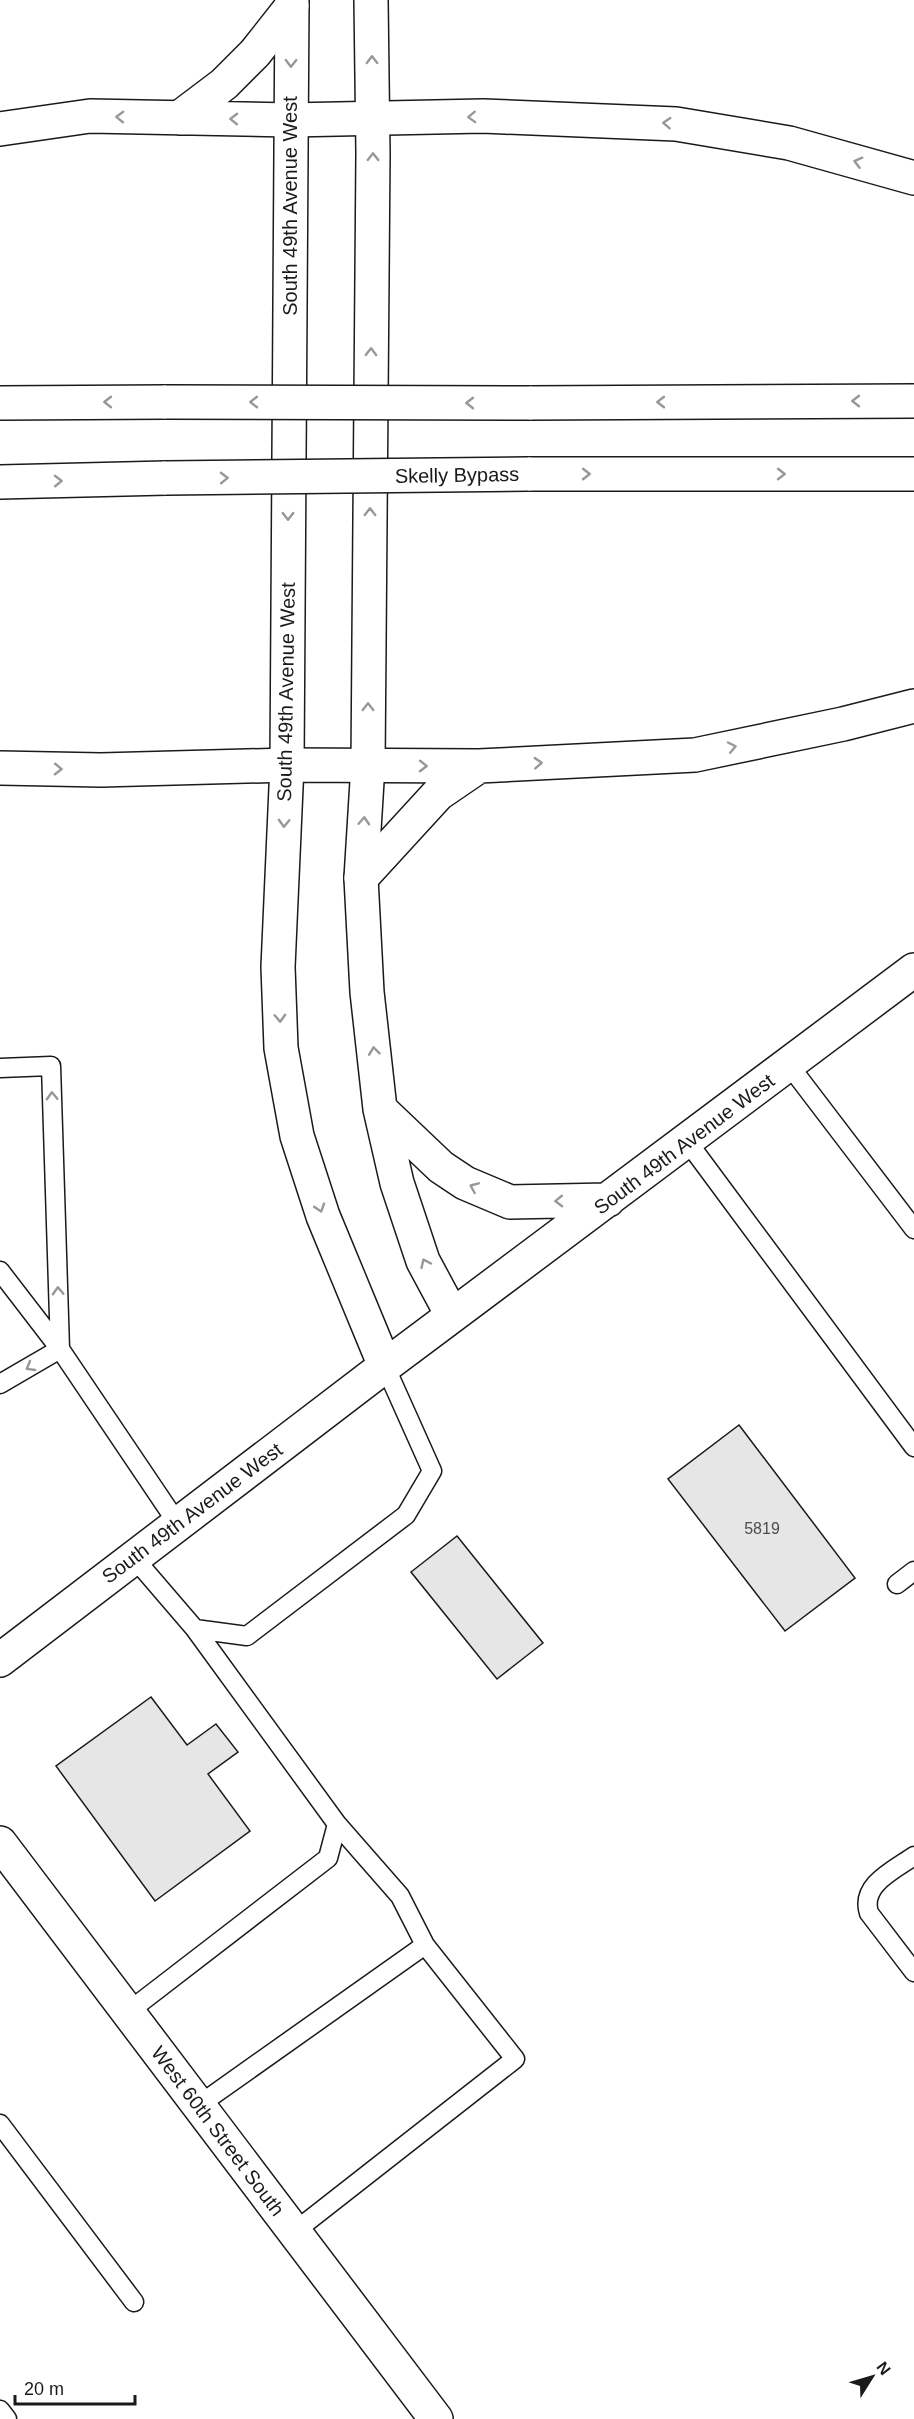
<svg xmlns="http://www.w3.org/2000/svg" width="914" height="2419" font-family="Helvetica,sans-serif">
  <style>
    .building { fill: #e6e6e6; stroke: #1a1a1a; stroke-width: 1.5 }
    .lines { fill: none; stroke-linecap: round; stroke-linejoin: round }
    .lane-casing { stroke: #1a1a1a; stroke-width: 21 }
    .street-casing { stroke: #1a1a1a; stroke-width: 36 }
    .secondary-casing { stroke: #1a1a1a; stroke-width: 36 }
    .highway-casing { stroke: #1a1a1a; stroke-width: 36 }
    .lane { stroke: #fff; stroke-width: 18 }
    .street { stroke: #fff; stroke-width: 33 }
    .secondary { stroke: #fff; stroke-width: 33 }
    .highway { stroke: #fff; stroke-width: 33 }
    .highway-bridge-casing { stroke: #1a1a1a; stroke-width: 36; stroke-linecap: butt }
    .highway-bridge { stroke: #fff; stroke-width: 33 }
    .oneway { stroke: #989898 }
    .labels { text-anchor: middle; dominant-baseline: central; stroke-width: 4.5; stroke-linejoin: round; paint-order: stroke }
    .number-label { font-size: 16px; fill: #4d4d4d }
    .street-label { font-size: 20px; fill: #1a1a1a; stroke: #fff }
  </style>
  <rect width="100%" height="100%" fill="#fff"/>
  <path class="building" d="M739,1425L855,1578L785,1631L668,1479Z
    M457,1536L543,1643L497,1679L411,1572Z
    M151,1697L187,1745L216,1724L238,1752L208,1774L250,1831L155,1901L56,1766Z"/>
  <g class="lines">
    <g class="lane-casing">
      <path id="lane" d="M789,1065L914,1229
        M0,1068L51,1066L60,1349
        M687,1141L914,1447
        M0,1271L60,1349L178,1524
        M0,1384L60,1349
        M134,1558L195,1629L247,1636L406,1515L432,1471L385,1366
        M897,1584L914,1571
        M914,1856C894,1870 860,1885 869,1913L914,1972
        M128,2012L328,1858L337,1824L195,1629
        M199,2105L425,1945L400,1896L337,1824
        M0,2124L134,2302
        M294,2232L515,2059L425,1945
        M0,2410L7,2419"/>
    </g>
    <g class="street-casing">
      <path id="street" d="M0,1843L436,2419"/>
    </g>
    <g class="secondary-casing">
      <path id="secondary" d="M292,0L287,765L278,967L281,1048L297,1136L323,1216L385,1366
        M371,0L373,153L368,765L361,878L367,992L380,1109L397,1183L423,1261L452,1315
        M380,1109L441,1167L465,1183L510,1202L608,1200
        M0,1660L385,1366L914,970"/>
    </g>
    <g class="highway-casing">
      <path id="highway" d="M179,118L224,84L255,53L292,6
        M0,129L90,116L290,120L483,116L676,124L789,143L914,178
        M0,403L166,402
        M529,403L914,401
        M528,474H914
        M0,482L166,478
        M0,768L101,770L287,765L479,766L695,755L843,724L914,706
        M361,878L438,794L479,766"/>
    </g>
    <use href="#lane" class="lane"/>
    <use href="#street" class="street"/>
    <use href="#secondary" class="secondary"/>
    <use href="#highway" class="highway"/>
    <g class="highway-bridge-casing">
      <path id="highway-bridge" d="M166,402L529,403
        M166,478L528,474"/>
    </g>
    <use href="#highway-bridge" class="highway-bridge"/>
  </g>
  <defs><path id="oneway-chevron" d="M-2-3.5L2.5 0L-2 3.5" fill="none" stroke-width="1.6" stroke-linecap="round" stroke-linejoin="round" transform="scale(1.5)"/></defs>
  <g class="oneway">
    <use href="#oneway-chevron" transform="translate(372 60) rotate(-91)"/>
    <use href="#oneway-chevron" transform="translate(291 63) rotate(91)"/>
    <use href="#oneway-chevron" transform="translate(120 117) rotate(-179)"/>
    <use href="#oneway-chevron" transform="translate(472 117) rotate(178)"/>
    <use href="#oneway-chevron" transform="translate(234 119) rotate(-179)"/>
    <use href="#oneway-chevron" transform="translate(667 123) rotate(-177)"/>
    <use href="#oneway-chevron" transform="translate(373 157) rotate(-90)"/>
    <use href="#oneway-chevron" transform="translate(858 162) rotate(-165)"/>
    <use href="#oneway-chevron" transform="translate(371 352) rotate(-89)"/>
    <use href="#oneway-chevron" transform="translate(856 401) rotate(180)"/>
    <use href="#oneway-chevron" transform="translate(108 402) rotate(180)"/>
    <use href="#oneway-chevron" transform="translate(254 402) rotate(-180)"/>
    <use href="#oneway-chevron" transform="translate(661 402) rotate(180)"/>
    <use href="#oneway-chevron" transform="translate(470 403) rotate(-180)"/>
    <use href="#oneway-chevron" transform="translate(586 474)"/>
    <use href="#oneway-chevron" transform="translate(781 474)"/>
    <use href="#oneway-chevron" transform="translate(224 478) rotate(-1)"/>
    <use href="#oneway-chevron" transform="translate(58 481) rotate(-1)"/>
    <use href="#oneway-chevron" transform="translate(370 512) rotate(-90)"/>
    <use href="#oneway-chevron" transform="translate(288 516) rotate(90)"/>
    <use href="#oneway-chevron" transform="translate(368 707) rotate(-90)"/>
    <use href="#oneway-chevron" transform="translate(732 747) rotate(-12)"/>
    <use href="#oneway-chevron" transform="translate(538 763) rotate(-3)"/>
    <use href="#oneway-chevron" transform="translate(423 766) rotate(1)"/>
    <use href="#oneway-chevron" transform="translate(58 769) rotate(1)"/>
    <use href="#oneway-chevron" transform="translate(364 821) rotate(-87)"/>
    <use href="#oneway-chevron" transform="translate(284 823) rotate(92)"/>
    <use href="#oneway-chevron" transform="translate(280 1018) rotate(88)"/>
    <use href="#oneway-chevron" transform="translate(374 1051) rotate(-97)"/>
    <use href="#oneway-chevron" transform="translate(52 1096) rotate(-92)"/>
    <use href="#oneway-chevron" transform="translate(474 1187) rotate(-157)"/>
    <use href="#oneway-chevron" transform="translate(559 1201) rotate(179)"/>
    <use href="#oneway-chevron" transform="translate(320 1208) rotate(72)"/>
    <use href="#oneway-chevron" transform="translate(425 1263) rotate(-115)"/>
    <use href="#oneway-chevron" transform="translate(58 1291) rotate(-92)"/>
    <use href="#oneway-chevron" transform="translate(30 1367) rotate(150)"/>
  </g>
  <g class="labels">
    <g class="number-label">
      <text x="762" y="1528">5819</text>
    </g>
    <g class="street-label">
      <text transform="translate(290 206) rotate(-90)">South 49th Avenue West</text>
      <text transform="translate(457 475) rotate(-1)">Skelly Bypass</text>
      <text transform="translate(286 692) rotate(-89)">South 49th Avenue West</text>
      <text transform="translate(684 1144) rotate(-37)">South 49th Avenue West</text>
      <text transform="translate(192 1513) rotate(-37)">South 49th Avenue West</text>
      <text transform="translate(218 2131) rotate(53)">West 60th Street South</text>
    </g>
  </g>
  <g transform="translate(872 2377) rotate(53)" stroke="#ffffff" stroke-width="4.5" paint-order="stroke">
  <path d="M0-4.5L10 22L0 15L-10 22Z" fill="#1a1a1a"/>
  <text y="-9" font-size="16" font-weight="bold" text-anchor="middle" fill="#1a1a1a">N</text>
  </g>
  <path d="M15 2395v9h120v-9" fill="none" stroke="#1a1a1a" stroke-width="3"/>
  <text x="24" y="2395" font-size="18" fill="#1a1a1a" stroke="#ffffff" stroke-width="4.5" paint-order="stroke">20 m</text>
</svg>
